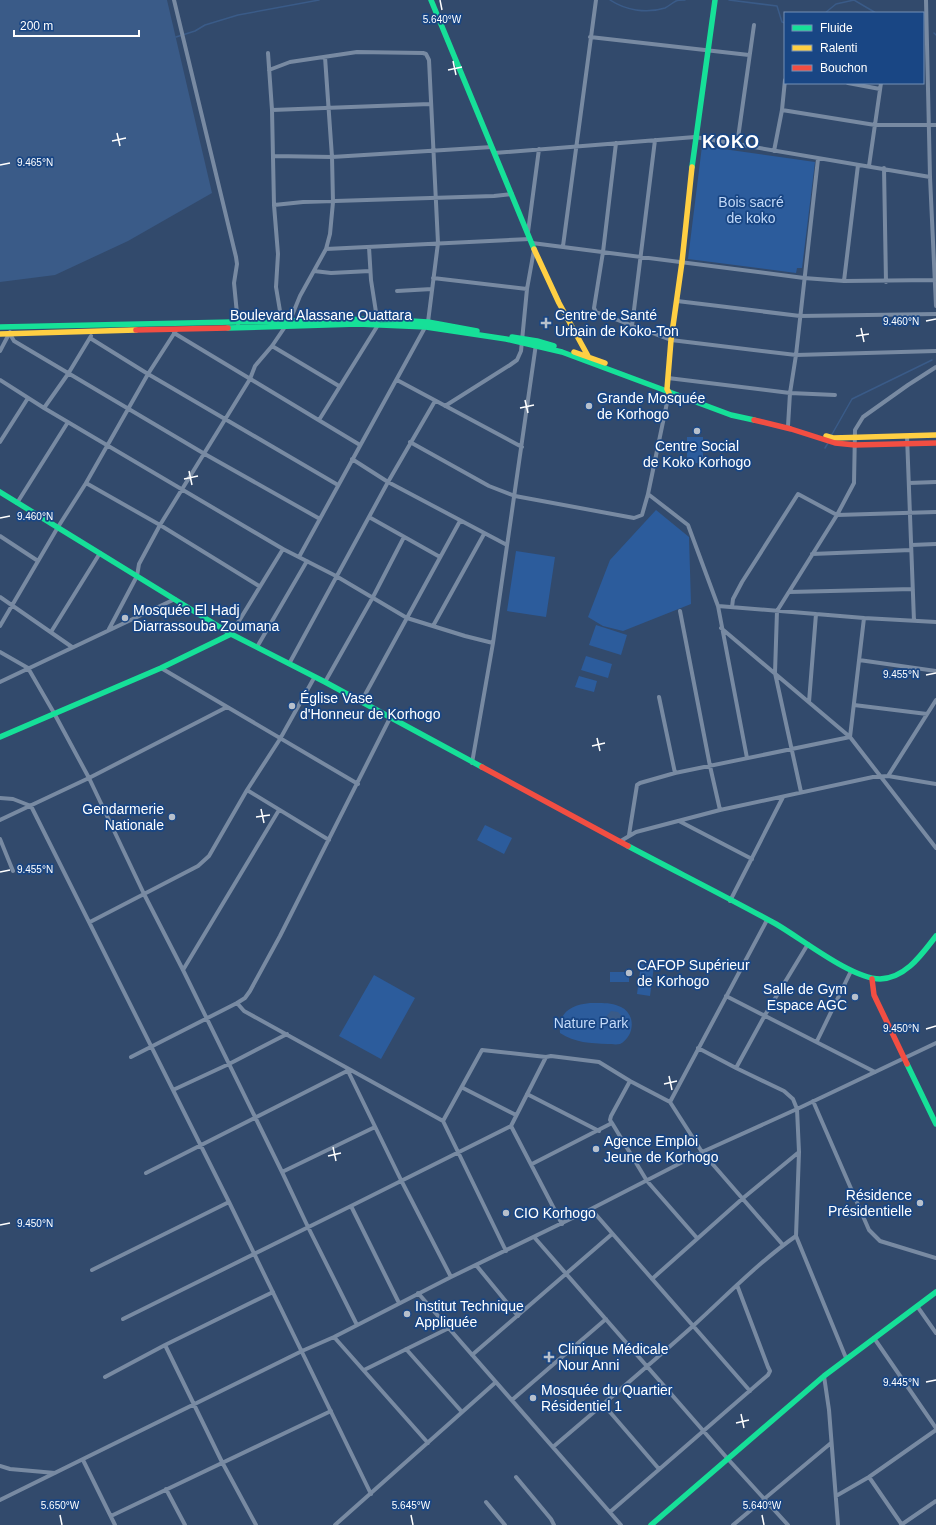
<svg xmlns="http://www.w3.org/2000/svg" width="936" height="1525" font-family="Helvetica,sans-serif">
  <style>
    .green { fill: #2c5c9c }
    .water { fill: #3a5b88 }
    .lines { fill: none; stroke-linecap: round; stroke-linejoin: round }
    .stream { stroke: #3a5b88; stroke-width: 1.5 }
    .street { stroke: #788aa2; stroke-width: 4 }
    .fast { stroke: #16e098; stroke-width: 5.5 }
    .slow { stroke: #ffcf43; stroke-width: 5.5 }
    .jam { stroke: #f24e42; stroke-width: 5.5 }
    .ticks { fill: none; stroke: #fff; stroke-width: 1.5 }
    .poi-dot { fill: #b7c0cc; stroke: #194684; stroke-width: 1.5 }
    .labels { text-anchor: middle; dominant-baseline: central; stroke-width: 3.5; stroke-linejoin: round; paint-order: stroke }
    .park-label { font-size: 14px; fill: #c3daf9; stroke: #194684 }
    .street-label { font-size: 14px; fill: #fff; stroke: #194684 }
    .poi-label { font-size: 14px; fill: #fff; stroke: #194684; text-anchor: start }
    .district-label { font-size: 18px; font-weight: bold; letter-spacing: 1px; fill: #fff; stroke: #194684 }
    .ticks-label { font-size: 10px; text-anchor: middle; fill: #fff; stroke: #194684; stroke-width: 3.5; stroke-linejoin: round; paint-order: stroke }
  </style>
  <rect width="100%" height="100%" fill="#324a6c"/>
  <path class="green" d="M702,146L815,162L802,268H797L796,273L688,259Z
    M687,437H703V463H687Z
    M656,510L689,537L691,604L623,631L603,626L588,617L610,560Z
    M516,551L555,557L546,617L507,611Z
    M596,625L627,635L621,655L589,645Z
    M586,656L612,664L608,678L581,670Z
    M579,676L597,681L594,692L575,687Z
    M485,825L512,838L504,854L477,840Z
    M641,964L654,966L650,996L637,994Z
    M610,972H629V982H610Z
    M374,975L415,998L381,1059L339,1036Z
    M590,1003C600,1003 612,1002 621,1007C636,1014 635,1036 620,1044C616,1045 611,1044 608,1044C590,1043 575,1043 560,1033C558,1012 571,1005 590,1003Z"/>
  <path class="water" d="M0,0H167L212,193L128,241L55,275L0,282Z
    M611,1011L618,1012L623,1017L620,1027L605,1018Z"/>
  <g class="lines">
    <path class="stream" d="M610,0C625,10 646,14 665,8C669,6 672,3 676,1C678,0 682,0 685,0
      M729,0L777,6L782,22L785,23
      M825,13L836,4L854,0L876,13
      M923,31V32
      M934,33L936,35
      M176,37L195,31L205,25L238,15L319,0
      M831,436L852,399L932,360
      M825,448L828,443"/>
    <path class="street" d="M174,0L236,257L237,264L234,283L238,324
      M926,0L930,177L936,306
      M590,37L749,55
      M268,53L272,110L274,205L278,254L276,287L282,323
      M269,70L290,62L357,52L423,53L426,54L429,60L438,243L428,322L299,557
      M848,83L880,89
      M272,110L430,104
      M782,110L875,125H936
      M616,143L603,252L594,308L596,312L671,340L796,355L936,351
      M737,145L754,25
      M774,151L782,110L785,80
      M494,153L695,137L930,177
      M274,156L332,157L492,147
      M869,166L881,83
      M884,168L886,282
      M274,205L303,202L494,196L512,194
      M528,232L539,149
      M532,243L804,278L844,281L935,280
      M563,246L596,0
      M326,249L530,239
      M314,271L331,273L370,271
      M433,278L527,289
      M844,281L858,165
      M397,291L432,289
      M677,301L800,316L936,314
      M632,326L655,140
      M174,333L360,445
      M10,334L14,341L203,453L320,519
      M90,338L148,374L338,485
      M272,346L339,386
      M0,351L10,332
      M668,378L790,393L835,395
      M0,380L44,408L283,549L336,576L407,618L465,636L493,643
      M397,380L522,447
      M445,406L510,365L517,360L521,351L527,289L534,250
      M44,408L68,374L91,336
      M319,420L378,325L371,280L369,247
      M790,429L788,426L790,393L796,355L818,159
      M907,436L914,621
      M0,442L28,398
      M410,442L489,486L515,496L634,518L642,515L648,494L669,393
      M352,459L388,482L507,545
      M86,483L160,525L259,586
      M909,483L936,482
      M648,494L688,525L718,606L747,758
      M17,503L68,422
      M369,517L440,557
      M0,536L38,561
      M911,545L936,544
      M812,554L911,550
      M789,592L913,589
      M0,597L72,647
      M718,606L864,618L936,622
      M732,607L733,599L742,582L798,494L837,515L936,512
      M680,611L710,766L720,810
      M0,626L58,527L86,483L148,374L177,329
      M433,626L484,534
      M721,628L850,737L936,848
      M109,629L137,576L139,564L160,525L250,379L255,366L272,346L291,318L300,296L326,249L330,234L333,202L332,157L325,57
      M51,632L100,553
      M231,634L283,549
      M257,647L307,561
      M0,652L28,668L54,713L89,778L144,894L183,970L282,1172L308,1227L357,1325
      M859,660L936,671
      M289,664L388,482L435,401
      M161,668L358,784
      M0,682L175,599
      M325,682L373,597L404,537
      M659,697L675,773
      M361,702L460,521
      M809,702L816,614
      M854,705L927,714
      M472,763L493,643L536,344
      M888,776L936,700
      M247,790L329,840
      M801,792L775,673L777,611L837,515L854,483L855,430L863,417L908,385L936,367
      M0,798L13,799L31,806L229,1202L371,1494
      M0,820L89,778L227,707
      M679,821L752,859
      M629,835L637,785L640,783L675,773L850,737L864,618
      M0,839L13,871
      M619,842L636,832L720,810L873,777L888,776L936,784
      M730,901L783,797
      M90,922L198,866L209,856L247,790L280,739L314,678
      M183,970L279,810
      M726,996L875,1072
      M237,1003L244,1011L443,1121
      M817,1041L851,971
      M698,1048L736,1068L784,1091L793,1099L797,1109L799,1152L796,1236L846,1358
      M131,1057L237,1003L245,998L250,991L280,936L390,718
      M736,1068L765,1015L808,944
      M348,1071L401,1180L451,1277
      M630,1081L611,1116L610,1120L612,1123L647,1181L697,1238
      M463,1088L516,1115
      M173,1090L229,1064L287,1034
      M527,1094L599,1131
      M813,1101L869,1230L880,1241L936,1258
      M670,1102L767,920
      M511,1126L562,1224
      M532,1164L612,1123
      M282,1172L375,1127
      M146,1173L349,1070
      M351,1206L399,1303
      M591,1209L750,1391
      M534,1237L727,1458L788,1525
      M506,1251L443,1121L482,1050L546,1057L551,1056L599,1062L630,1081L670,1102L702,1152L783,1245
      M476,1265L518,1316
      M92,1270L229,1202
      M652,1279L742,1199L799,1152
      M418,1293L621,1525
      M917,1306L936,1333
      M123,1319L351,1206L511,1126L546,1057
      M334,1337L428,1443
      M874,1338L936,1428
      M165,1345L222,1462L256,1525
      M406,1349L462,1412
      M472,1355L612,1234
      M364,1370L449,1328
      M824,1376L829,1410L838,1525
      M105,1377L165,1345L273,1292
      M512,1400L606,1319
      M603,1404L659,1469
      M553,1447C600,1407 647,1367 693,1326C727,1295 759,1262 796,1236
      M83,1460L115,1525
      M0,1466L10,1469L55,1473
      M516,1477L551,1519L554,1525
      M869,1477L902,1525
      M166,1489L185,1525
      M836,1496L869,1477L936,1430
      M0,1500L302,1351L334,1337L451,1277L591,1209L702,1152L797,1109L936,1043
      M486,1502L505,1525
      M610,1512L768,1375L770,1371L768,1367L737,1285
      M111,1516L331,1411
      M335,1525L496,1382
      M733,1525L831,1443
      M901,1525L936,1501"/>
    <path class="fast" d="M431,0L534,249
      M692,167L715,0
      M0,327L376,319L428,322L477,331
      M228,328L358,324L426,327L506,339L562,352L731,415L754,420
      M512,337L537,341L554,346
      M0,492L231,634L325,682L482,767
      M0,737L161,668L231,634
      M628,846C677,872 727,897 776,924C802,939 852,979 880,979C906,978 922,954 936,936
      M907,1064L936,1124
      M651,1525L824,1376L936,1292"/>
    <path class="slow" d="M534,249L559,303L588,356
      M0,334L136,330
      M574,352L605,363
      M669,393L667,389L671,340L682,262L692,167
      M826,436L833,438L936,435"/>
    <path class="jam" d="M136,330L228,328
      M754,420L791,429L835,443L855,445L936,443
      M482,767L628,846
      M872,979L874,995L907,1064"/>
  </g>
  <path class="ticks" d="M440,0L442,10M453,61L456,75M448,70L462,67M117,133L120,146M112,141L126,138M0,165L10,163M926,321L936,319M861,328L864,342M856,336L869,334M525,400L528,413M520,408L534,405M189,471L192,485M184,479L198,476M0,518L10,516M926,675L936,673M597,738L600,751M592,746L605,743M261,809L264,823M256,817L270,815M0,872L10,870M926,1029L936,1026M669,1076L672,1090M664,1084L677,1081M333,1147L336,1161M328,1156L341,1153M0,1225L10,1223M926,1382L936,1380M741,1414L744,1428M736,1423L749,1420M60,1515L62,1525M411,1515L413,1525M762,1515L764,1525"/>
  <g class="poi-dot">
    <path d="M544 317h4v4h4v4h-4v4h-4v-4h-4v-4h4z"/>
    <circle cx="589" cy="406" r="4"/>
    <circle cx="697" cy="431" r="4"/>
    <circle cx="125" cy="618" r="4"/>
    <circle cx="292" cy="706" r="4"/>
    <circle cx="172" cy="817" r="4"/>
    <circle cx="629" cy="973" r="4"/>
    <circle cx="855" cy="997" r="4"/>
    <circle cx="596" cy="1149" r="4"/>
    <circle cx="920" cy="1203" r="4"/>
    <circle cx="506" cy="1213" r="4"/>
    <circle cx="407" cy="1314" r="4"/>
    <path d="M547 1351h4v4h4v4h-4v4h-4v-4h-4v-4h4z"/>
    <circle cx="533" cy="1398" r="4"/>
  </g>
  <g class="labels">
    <g class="park-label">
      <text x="751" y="202">Bois sacré<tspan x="751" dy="16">de koko</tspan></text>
      <text x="591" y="1023">Nature Park</text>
    </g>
    <g class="street-label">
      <text x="321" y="315">Boulevard Alassane Ouattara</text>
    </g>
    <g class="poi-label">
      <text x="555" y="315">Centre de Santé<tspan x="555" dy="16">Urbain de Koko-Ton</tspan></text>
      <text x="597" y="398">Grande Mosquée<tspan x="597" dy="16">de Korhogo</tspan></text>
      <text x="697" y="446" text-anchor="middle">Centre Social<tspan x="697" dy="16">de Koko Korhogo</tspan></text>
      <text x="133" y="610">Mosquée El Hadj<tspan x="133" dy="16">Diarrassouba Zoumana</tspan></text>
      <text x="300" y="698">Église Vase<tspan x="300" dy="16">d'Honneur de Korhogo</tspan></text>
      <text x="164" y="809" text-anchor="end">Gendarmerie<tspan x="164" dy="16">Nationale</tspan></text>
      <text x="637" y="965">CAFOP Supérieur<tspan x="637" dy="16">de Korhogo</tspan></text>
      <text x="847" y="989" text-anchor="end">Salle de Gym<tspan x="847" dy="16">Espace AGC</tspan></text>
      <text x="604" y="1141">Agence Emploi<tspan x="604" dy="16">Jeune de Korhogo</tspan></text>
      <text x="912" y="1195" text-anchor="end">Résidence<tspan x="912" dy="16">Présidentielle</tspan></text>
      <text x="514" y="1213">CIO Korhogo</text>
      <text x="415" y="1306">Institut Technique<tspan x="415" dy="16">Appliquée</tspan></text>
      <text x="558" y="1349">Clinique Médicale<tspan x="558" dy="16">Nour Anni</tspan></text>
      <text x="541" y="1390">Mosquée du Quartier<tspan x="541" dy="16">Résidentiel 1</tspan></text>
    </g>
    <g class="district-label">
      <text x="731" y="142">KOKO</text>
    </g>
  </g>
  <g class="ticks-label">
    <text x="442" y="23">5.640°W</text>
    <text x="35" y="166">9.465°N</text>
    <text x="901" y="325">9.460°N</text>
    <text x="35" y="520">9.460°N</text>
    <text x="901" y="678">9.455°N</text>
    <text x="35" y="873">9.455°N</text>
    <text x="901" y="1032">9.450°N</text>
    <text x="35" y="1227">9.450°N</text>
    <text x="901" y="1386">9.445°N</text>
    <text x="60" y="1509">5.650°W</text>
    <text x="411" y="1509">5.645°W</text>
    <text x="762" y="1509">5.640°W</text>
  </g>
  <rect x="784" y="12" width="140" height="72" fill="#194684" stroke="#7590b5"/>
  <rect x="792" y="25" width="20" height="6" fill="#16e098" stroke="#7590b5"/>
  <text x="820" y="32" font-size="12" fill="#ffffff">Fluide</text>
  <rect x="792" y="45" width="20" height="6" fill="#ffcf43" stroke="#7590b5"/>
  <text x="820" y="52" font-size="12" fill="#ffffff">Ralenti</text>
  <rect x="792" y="65" width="20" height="6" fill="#f24e42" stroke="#7590b5"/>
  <text x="820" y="72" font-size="12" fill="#ffffff">Bouchon</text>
  <path d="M14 30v6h125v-6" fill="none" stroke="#ffffff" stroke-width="2"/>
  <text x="20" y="30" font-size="12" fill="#ffffff" stroke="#194684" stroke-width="3" paint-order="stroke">200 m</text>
</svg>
